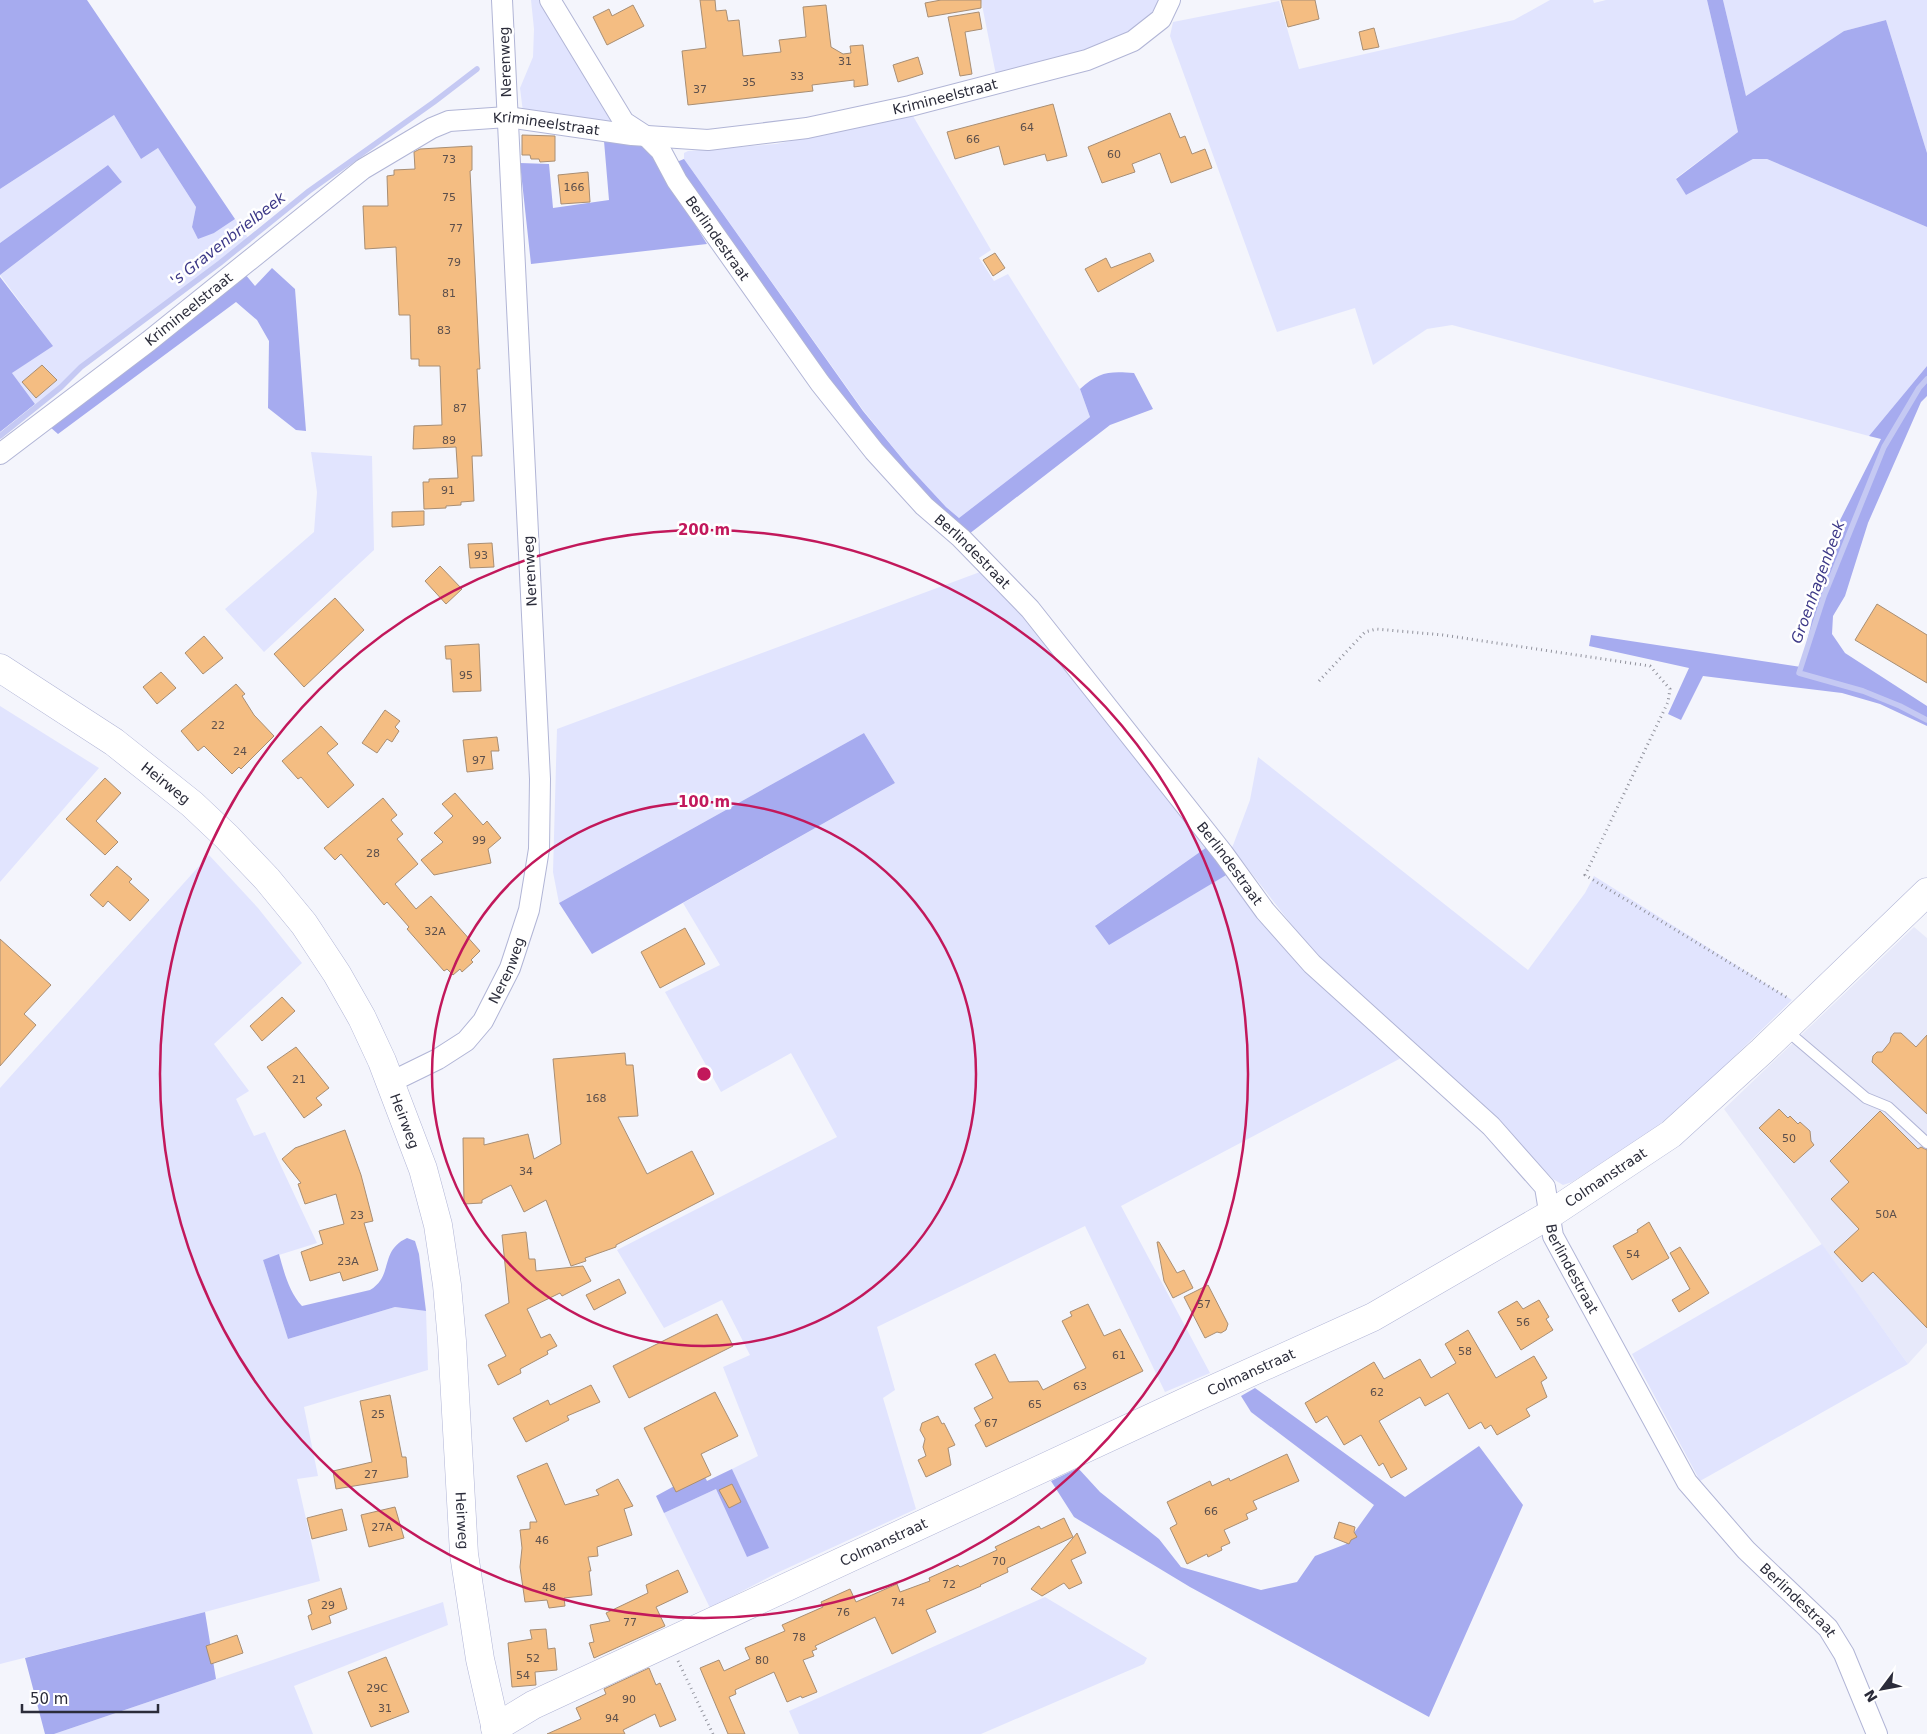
<svg xmlns="http://www.w3.org/2000/svg" width="1927" height="1734" font-family="'DejaVu Sans',sans-serif">
  <style>
    .built { fill: #e7e9fa }
    .green { fill: #e1e4fe }
    .forest { fill: #a6abef }
    .lines { fill: none; stroke-linecap: round; stroke-linejoin: round }
    .stream { stroke: #c5c9f3; stroke-width: 5.5 }
    .building { fill: #f4bd82; stroke: #a88e74 }
    .service-casing { stroke: #b1b5d6; stroke-width: 12 }
    .minor-casing { stroke: #b1b5d6; stroke-width: 22 }
    .secondary-casing { stroke: #b1b5d6; stroke-width: 29 }
    .path { stroke: #91929c; stroke-width: 3; stroke-dasharray: 1 4; stroke-linecap: butt }
    .service { stroke: #fff; stroke-width: 10 }
    .minor { stroke: #fff; stroke-width: 20 }
    .secondary { stroke: #fff; stroke-width: 28 }
    .ring { fill: none; stroke: #c2185b; stroke-width: 2.5 }
    .labels { text-anchor: middle; dominant-baseline: central; stroke-width: 5; stroke-linejoin: round; paint-order: stroke }
    .number-label { font-size: 11px; fill: #5d504c }
    .street-label { font-size: 14px; fill: #2b2c3a; stroke: #fff }
    .water-label { font-size: 15px; font-style: italic; fill: #3d3988; stroke: #fff }
    .centre { fill: #c2185b; stroke: #fff; stroke-width: 2.5 }
    .ring-label { font-size: 15px; text-anchor: middle; font-weight: bold; fill: #c2185b; stroke: #fff; stroke-width: 5; stroke-linejoin: round; paint-order: stroke }
  </style>
  <rect width="100%" height="100%" fill="#f4f5fc"/>
  <path class="built" d="M1914,927L1927,938V1343L1908,1364L1724,1109Z"/>
  <path class="green" d="M531,0H545L622,126L523,112L520,88L533,57L534,29Z
    M981,0H1159V2C1151,14 1142,26 1129,32C1088,54 1041,63 996,75Z
    M1550,0H1593L1594,3L1606,0H1707L1738,132L1676,178L1686,195L1753,159H1767L1927,227V366L1869,436L1452,325L1427,329L1373,365L1355,308L1277,332L1170,36L1173,22L1279,1L1299,69L1514,20Z
    M1723,0H1927V153L1886,20L1844,31L1746,96Z
    M114,115L141,159L158,148L196,207L192,227L214,233L235,219L251,242L35,404L12,373L52,345L0,275L122,182L108,165L0,243V189Z
    M913,116L991,250L979,258L994,281L1008,274L1080,389L1090,417L959,518L946,507L909,467L863,410L684,159V153L688,151L776,144Z
    M311,452L372,456L374,550L264,652L225,609L314,532L317,492Z
    M980,572L1017,609L1207,847L1096,925L1109,944L1228,874L1284,948L1403,1057L1121,1206L1210,1373L1165,1392L1085,1226L877,1327L895,1390L883,1398L916,1509L779,1572L710,1608L664,1513L716,1489L747,1556L768,1548L732,1469L758,1456L723,1367L750,1355L722,1300L664,1328L617,1250L837,1137L791,1053L721,1092L665,992L720,965L683,903L895,783L864,733L559,903L553,872L557,729Z
    M0,706L99,768L0,882Z
    M1258,757L1528,970L1585,893L1594,876L1792,1000L1688,1102L1647,1134L1572,1182L1563,1185L1553,1179L1506,1130L1334,973L1305,942L1232,848L1250,800Z
    M209,855L258,908L302,963L214,1044L249,1091L236,1099L254,1136L265,1132L317,1243L263,1260L288,1339L395,1307L426,1311L428,1370L304,1407L318,1476L297,1479L320,1581L205,1612L0,1664V1088Z
    M1822,1244L1908,1364L1700,1481L1632,1354Z
    M1045,1597L1147,1658L1144,1664L981,1734H799L789,1711Z
    M443,1602L448,1625L294,1686L313,1734H54Z"/>
  <path class="forest" d="M0,0H87L235,219L214,233L198,239L192,227L196,207L158,148L141,159L114,115L0,189Z
    M1707,0H1723L1746,96L1844,31L1886,20L1927,153V227L1767,159H1753L1686,195L1676,179L1738,132Z
    M604,141L645,143L707,244L531,264L520,163L549,164L553,208L609,200Z
    M684,159L863,411L909,467L946,507L959,518L1090,417L1080,389C1099,372 1108,371 1134,373L1153,409L1110,425L969,534C891,469 832,389 774,307C741,259 708,211 674,163Z
    M108,165L122,182L0,275V243Z
    M272,268L295,289L306,431L296,430L268,408L269,341L257,320L236,302L58,434L50,427L245,274L255,286Z
    M0,277L53,346L12,373L35,404L0,432Z
    M1927,366V396L1921,402L1868,523L1845,596L1833,616L1832,634L1845,653L1927,706V726L1880,704L1842,693L1703,676L1681,720L1668,714L1689,668L1589,646L1591,635L1801,667L1832,536L1881,439L1869,436Z
    M864,733L895,783L592,954L559,903Z
    M1207,847L1228,874L1109,945L1095,926Z
    M407,1238L415,1241L419,1254L426,1311L395,1307L288,1339L263,1260L279,1254C284,1272 289,1292 302,1306L370,1290C394,1276 379,1251 407,1238Z
    M1255,1388L1405,1497L1479,1446L1523,1505L1429,1717L1190,1587L1074,1517L1051,1481L1078,1468L1100,1492L1159,1539L1181,1567L1261,1590L1297,1582L1315,1556L1346,1544L1374,1505L1251,1412L1241,1396Z
    M732,1469L769,1548L747,1557L716,1489L664,1513L656,1496L702,1471L707,1481Z
    M205,1612L216,1679L54,1734H45L25,1658Z"/>
  <g class="lines">
    <path class="stream" d="M1927,379L1919,388L1884,447L1824,596L1799,673L1863,691L1900,706L1927,720
      M0,436L61,387L81,367L220,263L309,191L434,102L477,69"/>
  </g>
  <path class="building" d="M700,0H715L716,11L726,10L728,21L739,20L743,56L781,52L779,40L806,37L803,7L826,5L831,47L843,54L851,53L850,46L863,45L868,85L854,87V80L812,85L813,91L688,105L682,51L706,48Z
    M941,0H981V8L928,17L925,3Z
    M1281,0H1315L1319,19L1288,27Z
    M633,5L644,26L607,45L593,17L609,9L612,16Z
    M979,12L982,29L965,32L972,74L960,76L948,17Z
    M1374,28L1379,47L1363,50L1359,32Z
    M918,57L923,74L898,82L893,65Z
    M1053,104L1067,156L1047,161L1045,154L1004,165L999,146L955,159L947,132Z
    M1170,113L1180,138L1185,136L1192,154L1205,149L1212,168L1171,183L1160,153L1132,164L1135,172L1102,183L1088,147Z
    M522,135L555,136V161L540,162L539,159H531L530,155H522Z
    M472,146V170L470,171L479,352L480,369H477L482,456H472L474,501L461,502V505L446,506V508L424,509L423,482H429V479L458,478L456,447L413,449L414,426L442,425L440,366H419V359H411L410,315H399L396,247L365,249L363,206H388L387,176L394,175V170L415,169L414,152L420,149Z
    M588,172L590,202L561,204L558,175Z
    M995,253L1005,268L993,276L983,260Z
    M1150,253L1154,261L1098,292L1085,269L1106,258L1111,268Z
    M42,365L57,380L36,398L22,382Z
    M424,511V525L392,527V512Z
    M492,543L494,567L470,568L468,544Z
    M440,566L462,589L446,604L425,581Z
    M335,598L364,630L304,687L274,654Z
    M1877,604L1927,635V683L1855,640Z
    M204,636L223,658L203,674L185,653Z
    M479,644L481,691L453,692L451,659H446L445,646Z
    M161,672L176,688L157,704L143,687Z
    M236,684L245,694L242,696L254,715L274,736L241,769L239,767L232,774L204,746L198,751L181,731Z
    M385,710L400,721L395,727L399,731L392,742L387,739L377,753L362,743Z
    M321,726L338,744L327,753L354,785L328,808L301,777L298,779L282,761Z
    M497,737L499,751H491L493,769L467,772L463,740Z
    M105,778L121,793L96,821L118,842L105,855L66,819Z
    M455,793L483,825L487,821L501,838L488,849L491,863L434,875L421,860L443,842L434,833L453,816L442,804Z
    M383,798L397,815L391,820L403,834L397,839L418,864L395,884L416,909L431,896L480,951L471,960L473,962L462,972L460,969L453,975L447,969L444,971L407,929L409,927L387,902L384,905L341,854L335,860L324,848Z
    M117,866L132,879L129,882L149,900L130,921L108,901L103,907L90,895Z
    M685,928L705,964L660,988L641,952Z
    M0,939L51,985L24,1014L36,1025L0,1066Z
    M282,997L295,1011L262,1041L250,1026Z
    M1894,1033H1901L1916,1047L1927,1035V1114L1872,1062L1873,1056L1877,1052H1882L1890,1042L1891,1037Z
    M296,1047L329,1088L316,1098L322,1105L304,1118L267,1067Z
    M625,1053L626,1065H633L638,1116L618,1117L647,1174L692,1151L714,1194L616,1245V1247L585,1258L586,1261L571,1266L546,1200L524,1212L511,1185L482,1200V1203L464,1204L463,1138H484V1145L528,1134L534,1159L561,1144L553,1059Z
    M1779,1109L1788,1118L1790,1116L1798,1124L1800,1122L1810,1131L1811,1141L1814,1145L1794,1163L1759,1128Z
    M1880,1111L1918,1149L1921,1147L1927,1150V1328L1873,1272L1862,1282L1834,1252L1859,1229L1831,1199L1849,1182L1830,1161Z
    M345,1130L361,1175L373,1221L364,1223L378,1270L343,1281L340,1272L310,1281L301,1252L323,1244L319,1231L344,1224L336,1194L305,1204L298,1184L301,1183L282,1159L295,1148Z
    M1649,1222L1669,1258L1632,1280L1613,1246L1638,1232L1637,1230Z
    M526,1232L529,1259H535L536,1271L583,1266L591,1281L562,1296L560,1293L527,1309L541,1338L550,1334L557,1346L547,1351L548,1354L520,1369L521,1373L498,1385L488,1365L506,1356L485,1315L509,1303L502,1235Z
    M1157,1242H1159L1177,1273L1184,1270L1193,1288L1173,1298L1164,1281Z
    M1680,1247L1709,1293L1679,1312L1672,1300L1690,1289L1670,1253Z
    M619,1279L626,1293L594,1310L586,1295Z
    M1208,1285L1228,1324L1226,1330L1221,1333L1217,1332L1205,1338L1184,1297Z
    M1539,1300L1549,1317L1546,1319L1553,1330L1521,1350L1498,1312L1517,1301L1523,1309Z
    M1088,1304L1104,1336L1120,1329L1143,1371L986,1447L975,1425L981,1421L974,1408L993,1398L975,1364L995,1354L1009,1382L1038,1381L1043,1390L1086,1368L1062,1321L1072,1316L1070,1312Z
    M717,1314L733,1346L629,1398L613,1366Z
    M1468,1330L1496,1378L1534,1356L1547,1378L1541,1382L1547,1397L1526,1409L1530,1416L1497,1435L1491,1425L1485,1429L1481,1422L1469,1429L1448,1393L1425,1406L1420,1397L1379,1421L1407,1469L1391,1478L1383,1463L1379,1466L1361,1435L1344,1445L1327,1416L1316,1423L1305,1403L1374,1362L1384,1379L1420,1359L1431,1378L1456,1363L1445,1344Z
    M591,1385L600,1402L567,1416L569,1420L526,1442L513,1418L548,1400L550,1405Z
    M715,1392L738,1436L701,1454L711,1475L676,1492L644,1428Z
    M390,1395L402,1457H406L408,1477L336,1489L333,1471L372,1462L360,1401Z
    M938,1416L942,1424L944,1423L955,1445L948,1448L951,1465L926,1477L918,1460L926,1456L923,1447L925,1439L920,1430L922,1423Z
    M1287,1454L1299,1481L1253,1501L1257,1509L1246,1514L1248,1519L1224,1530L1230,1543L1221,1547L1222,1550L1208,1557L1207,1554L1187,1564L1170,1528L1177,1524L1167,1502L1210,1481L1212,1486L1229,1478L1230,1481Z
    M547,1463L565,1505L599,1495L596,1490L618,1479L633,1506L624,1509L632,1535L597,1547L598,1556L588,1557L591,1571H589L592,1595L564,1598L565,1606L549,1608L547,1600L525,1602L520,1567L522,1548L520,1530L530,1529V1522H537L517,1476Z
    M732,1484L741,1502L729,1508L719,1490Z
    M395,1507L404,1538L369,1547L361,1515Z
    M342,1509L347,1530L312,1539L307,1518Z
    M1064,1518L1073,1537L1007,1568L1008,1572L980,1585L981,1586L926,1610L936,1632L892,1654L875,1617L815,1646L817,1649L812,1651L814,1656L803,1660L817,1692L802,1698L801,1696L787,1702L774,1672L735,1690L736,1694L729,1697L745,1734H728L700,1668L719,1660L724,1671L750,1659L745,1648L785,1631L782,1625L823,1607L821,1602L850,1589L856,1602L897,1584L900,1592L930,1581L929,1578L958,1565L960,1567L997,1550L995,1547L1039,1526L1041,1529Z
    M1339,1522L1355,1527L1354,1532L1357,1537L1351,1540L1349,1544L1334,1538Z
    M1077,1533L1086,1553L1071,1560L1082,1583L1069,1589L1064,1583L1042,1596L1031,1589Z
    M678,1570L688,1592L656,1607L665,1626L594,1658L589,1643L594,1642L590,1625L610,1621L606,1613L648,1593L646,1585Z
    M341,1588L347,1609L329,1616L331,1623L312,1630L308,1616L312,1614L308,1600Z
    M546,1629L548,1649L555,1648L557,1670L535,1672L536,1685L512,1687L508,1643L532,1639L530,1630Z
    M237,1635L243,1653L211,1664L206,1646Z
    M386,1657L409,1712L371,1727L348,1672Z
    M649,1668L656,1685L660,1683L676,1720L660,1727L655,1714L623,1730L625,1734H547L581,1719L576,1708L606,1694L604,1689Z"/>
  <g class="lines">
    <g class="service-casing">
      <path id="service" d="M1786,1030L1866,1098L1888,1107L1927,1143"/>
    </g>
    <g class="minor-casing">
      <g id="minor">
        <path id="s1" d="M550,0L624,122L647,137L661,151L677,181L820,383L874,451L924,506L961,538L1030,609L1223,853L1265,911L1312,964L1491,1126L1545,1187L1553,1236L1687,1482L1746,1550L1828,1628L1844,1654L1877,1734"/>
        <path id="s2" d="M0,454L149,341L363,169L432,128L449,121L507,117L632,135L708,140L807,128L910,106L1087,60L1133,41L1161,19L1170,0"/>
        <path id="s3" d="M391,1082L438,1059L466,1041L483,1021L510,968L529,910L539,849L540,779L502,0"/>
      </g>
    </g>
    <g class="secondary-casing">
      <g id="secondary">
        <path id="s4" d="M0,668L114,742L192,804L227,837L267,879L304,924L337,974L362,1018L382,1061L423,1169L438,1225L447,1285L452,1341L464,1554L480,1659L497,1734"/>
        <path id="s5" d="M495,1728L533,1705L1196,1397L1373,1317L1549,1215L1671,1134L1762,1051L1927,892"/>
      </g>
    </g>
    <path class="path" d="M1319,681L1365,632L1376,629L1443,635L1650,666L1670,689L1668,702L1585,875L1788,998
      M678,1661L713,1734"/>
    <use href="#service" class="service"/>
    <use href="#minor" class="minor"/>
    <use href="#secondary" class="secondary"/>
  </g>
  <g class="ring">
    <circle cx="704" cy="1074" r="272"/>
    <circle cx="704" cy="1074" r="544"/>
  </g>
  <g class="labels">
    <g class="number-label">
      <text x="845" y="61">31</text>
      <text x="797" y="76">33</text>
      <text x="749" y="82">35</text>
      <text x="700" y="89">37</text>
      <text x="1027" y="127">64</text>
      <text x="973" y="139">66</text>
      <text x="1114" y="154">60</text>
      <text x="449" y="159">73</text>
      <text x="574" y="187">166</text>
      <text x="449" y="197">75</text>
      <text x="456" y="228">77</text>
      <text x="454" y="262">79</text>
      <text x="449" y="293">81</text>
      <text x="444" y="330">83</text>
      <text x="460" y="408">87</text>
      <text x="449" y="440">89</text>
      <text x="448" y="490">91</text>
      <text x="481" y="555">93</text>
      <text x="466" y="675">95</text>
      <text x="218" y="725">22</text>
      <text x="240" y="751">24</text>
      <text x="479" y="760">97</text>
      <text x="479" y="840">99</text>
      <text x="373" y="853">28</text>
      <text x="435" y="931">32A</text>
      <text x="299" y="1079">21</text>
      <text x="596" y="1098">168</text>
      <text x="1789" y="1138">50</text>
      <text x="526" y="1171">34</text>
      <text x="1886" y="1214">50A</text>
      <text x="357" y="1215">23</text>
      <text x="1633" y="1254">54</text>
      <text x="348" y="1261">23A</text>
      <text x="1204" y="1304">57</text>
      <text x="1523" y="1322">56</text>
      <text x="1465" y="1351">58</text>
      <text x="1119" y="1355">61</text>
      <text x="1080" y="1386">63</text>
      <text x="1377" y="1392">62</text>
      <text x="1035" y="1404">65</text>
      <text x="378" y="1414">25</text>
      <text x="991" y="1423">67</text>
      <text x="371" y="1474">27</text>
      <text x="1211" y="1511">66</text>
      <text x="382" y="1527">27A</text>
      <text x="542" y="1540">46</text>
      <text x="999" y="1561">70</text>
      <text x="949" y="1584">72</text>
      <text x="549" y="1587">48</text>
      <text x="898" y="1602">74</text>
      <text x="328" y="1605">29</text>
      <text x="843" y="1612">76</text>
      <text x="630" y="1622">77</text>
      <text x="799" y="1637">78</text>
      <text x="533" y="1658">52</text>
      <text x="762" y="1660">80</text>
      <text x="523" y="1675">54</text>
      <text x="377" y="1688">29C</text>
      <text x="629" y="1699">90</text>
      <text x="385" y="1708">31</text>
      <text x="612" y="1718">94</text>
    </g>
    <g class="street-label">
      <text transform="translate(505 62) rotate(-92)">Nerenweg</text>
      <text stroke="none"><textPath href="#s2" startOffset="1062">Krimineelstraat</textPath></text>
      <text stroke="none"><textPath href="#s2" startOffset="658">Krimineelstraat</textPath></text>
      <text stroke="none"><textPath href="#s1" startOffset="294">Berlindestraat</textPath></text>
      <text stroke="none"><textPath href="#s2" startOffset="238">Krimineelstraat</textPath></text>
      <text stroke="none"><textPath href="#s1" startOffset="699">Berlindestraat</textPath></text>
      <text transform="translate(530 571) rotate(-93)">Nerenweg</text>
      <text stroke="none"><textPath href="#s4" startOffset="202">Heirweg</textPath></text>
      <text stroke="none"><textPath href="#s1" startOffset="1104">Berlindestraat</textPath></text>
      <text stroke="none"><textPath href="#s3" startOffset="168">Nerenweg</textPath></text>
      <text stroke="none"><textPath href="#s4" startOffset="622">Heirweg</textPath></text>
      <text stroke="none"><textPath href="#s5" startOffset="1241">Colmanstraat</textPath></text>
      <text stroke="none"><textPath href="#s1" startOffset="1644">Berlindestraat</textPath></text>
      <text stroke="none"><textPath href="#s5" startOffset="836">Colmanstraat</textPath></text>
      <text stroke="none"><textPath href="#s4" startOffset="1028">Heirweg</textPath></text>
      <text stroke="none"><textPath href="#s5" startOffset="431">Colmanstraat</textPath></text>
      <text stroke="none"><textPath href="#s1" startOffset="2049">Berlindestraat</textPath></text>
    </g>
    <g class="water-label">
      <text transform="translate(228 239) rotate(-38)">'s Gravenbrielbeek</text>
      <text transform="translate(1818 582) rotate(-70)">Groenhagenbeek</text>
    </g>
  </g>
  <circle cx="704" cy="1074" r="8" class="centre"/>
  <g class="ring-label">
    <text x="704" y="535">200 m</text>
    <text x="704" y="807">100 m</text>
  </g>
  <g transform="translate(1882 1689) rotate(238)" stroke="#ffffff" stroke-width="4" paint-order="stroke">
  <path d="M0-4L9 19L0 12L-9 19Z" fill="#2b2c3a"/>
  <text y="-8" font-size="14" font-weight="bold" text-anchor="middle" fill="#2b2c3a">N</text>
  </g>
  <path d="M22 1704v8h136v-8" fill="none" stroke="#2b2c3a" stroke-width="2.5"/>
  <text x="30" y="1704" font-size="15" fill="#2b2c3a" stroke="#ffffff" stroke-width="4" paint-order="stroke">50 m</text>
</svg>
